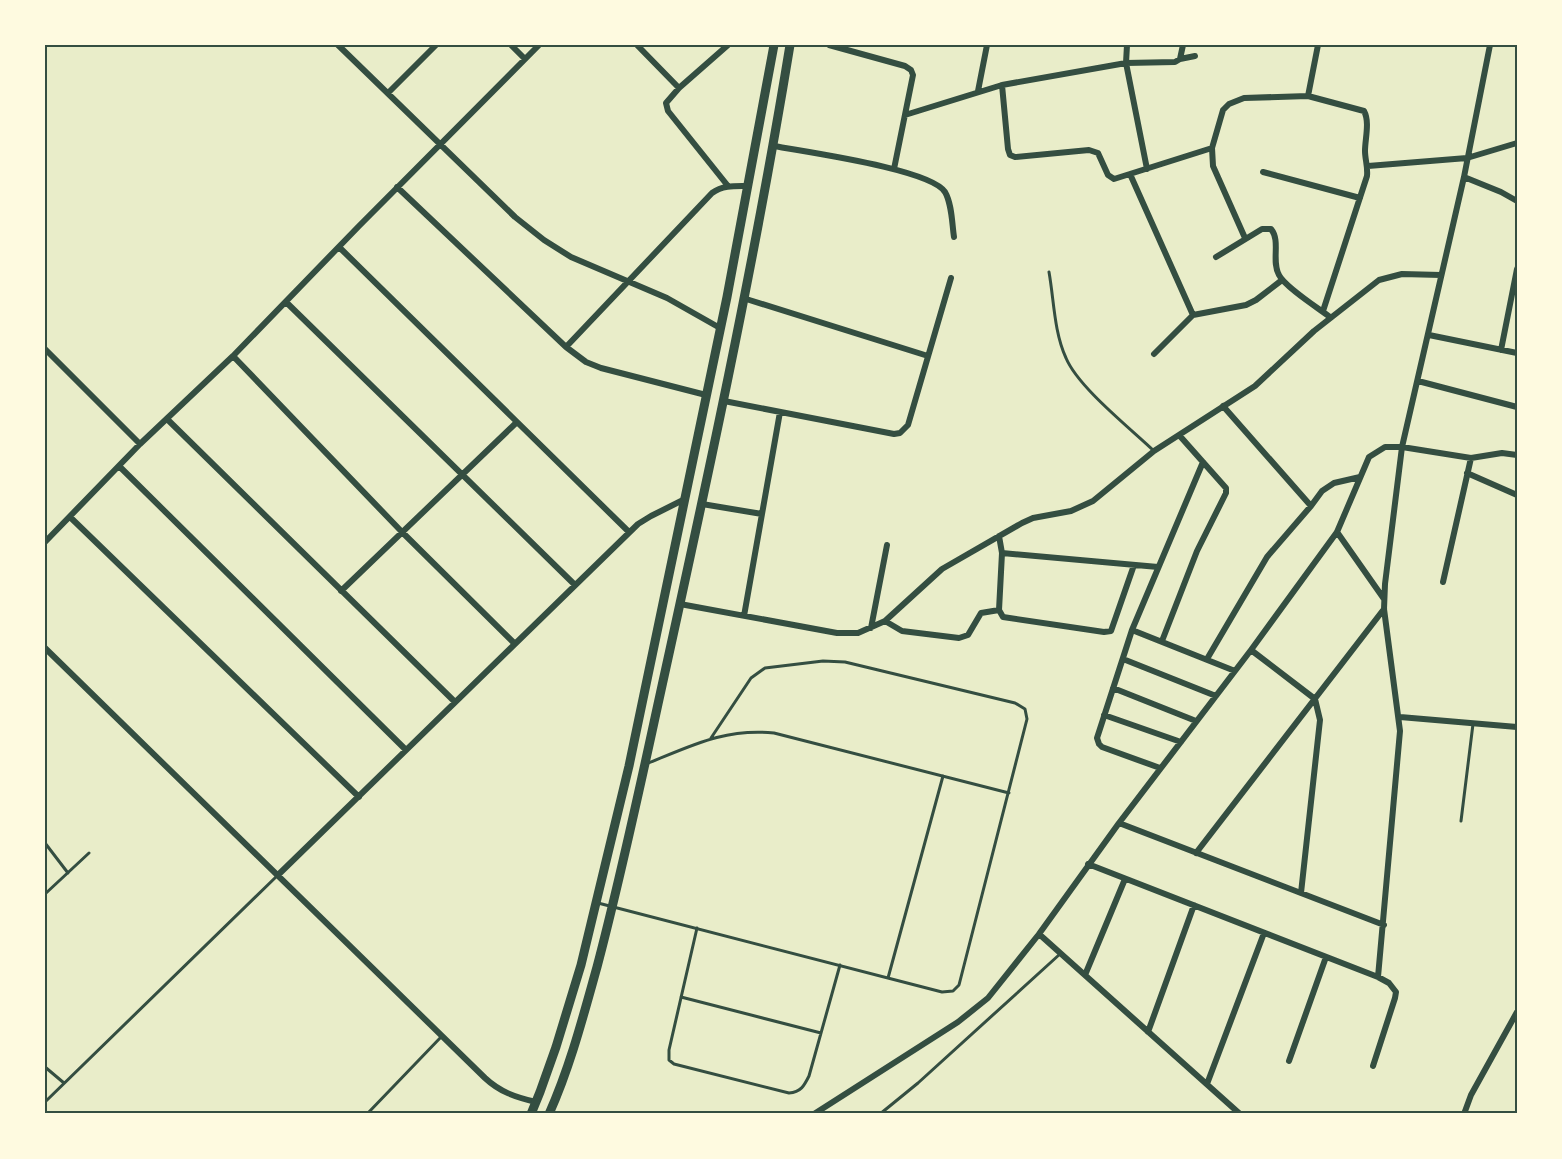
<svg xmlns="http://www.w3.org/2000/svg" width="1562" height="1159" font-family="Ubuntu,sans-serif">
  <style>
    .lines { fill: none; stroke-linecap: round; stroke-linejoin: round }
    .service { stroke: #344e41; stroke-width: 3 }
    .minor { stroke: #344e41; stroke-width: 6 }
    .primary { stroke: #344e41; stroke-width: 9 }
    .neatline { fill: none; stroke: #344e41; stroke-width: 2 }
  </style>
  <rect width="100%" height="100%" fill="#e9edc9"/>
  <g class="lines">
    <path class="service" d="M1049,272C1054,300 1054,332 1066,358C1078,387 1130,428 1154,451
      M646,764C691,746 724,728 774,733L1009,793
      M1461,821L1473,724
      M45,843L68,873
      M45,894L89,853
      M598,903L942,992L953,991L959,985L1027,719L1025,709L1015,703L845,662L823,661L765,668L751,678L711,738
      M697,928L669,1050V1060L674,1064L789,1093C801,1092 804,1086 809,1076L840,965
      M888,978L943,776
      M681,997L821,1033
      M45,1067L64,1083
      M45,1102L278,875
      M367,1114L442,1036
      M880,1114L918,1083L1060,954"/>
    <path class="minor" d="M338,45L515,217L544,240L571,257L667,298L720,328
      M511,45L525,59
      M637,45L679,88
      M829,45L905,66L911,70L913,75L894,169
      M1127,45L1126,63L1147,169
      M1180,59L1195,56
      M1002,85L1008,149L1010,155L1015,157L1089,150L1098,153L1108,175L1114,179L1212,148
      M978,91L987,45
      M388,93L436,45
      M1308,96L1318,45
      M905,115L1002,85L1126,63L1175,62L1180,59L1183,45
      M774,146C805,152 930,169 945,192C952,204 952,224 954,237
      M1368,166L1467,158L1517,143
      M1263,172L1360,198
      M1130,174L1193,315
      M1464,177L1501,192L1517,201
      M728,186L668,111L666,103L679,88L728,45
      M397,187L566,347L586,362L601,368L706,395
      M1245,238L1213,166L1212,148L1223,110L1229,104L1244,98L1308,96L1364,111C1370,122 1365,139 1365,151C1365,159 1368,167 1367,176L1323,311
      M339,247L629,532
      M1216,257L1262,229H1271C1281,241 1271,261 1279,275C1285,287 1318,308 1330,317
      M743,298L928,356
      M286,302L575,585
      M1429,335L1517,353
      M566,347L712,193C723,185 735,186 748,186
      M45,349L140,444
      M1501,350L1517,269
      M1154,354L1193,315L1246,305L1256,300L1282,280
      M233,356L402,532L515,644
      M1418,381L1517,407
      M724,401L894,434L900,433L908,425L951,278
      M1223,406L1311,506
      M167,419L455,702
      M119,466L406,750
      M1467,473L1517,495
      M702,504L762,514
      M70,517L359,797
      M1337,532L1384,599
      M999,536L1002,553L999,610L1003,617L1104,632L1111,631L1134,565
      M45,542L140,444L233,356L359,226L539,45
      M1002,553L1158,567
      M1443,582L1471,458
      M341,591L517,422
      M680,604L837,633H858L885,621L942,569L1022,523L1033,518L1071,511L1093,501L1154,451L1255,386L1314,331L1379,280L1402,274L1441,275
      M744,616L780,412
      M885,621L902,631L959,638L968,635L981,613L999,610
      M871,628L887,545
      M1132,630L1235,671
      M1162,641L1197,551L1226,493V488L1179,435
      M45,648L485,1078C500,1092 515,1097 536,1102
      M1251,650L1315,699L1320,720L1301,893
      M1123,659L1216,696
      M1207,659L1267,557L1311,506L1322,491L1334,483L1360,477
      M1113,688L1196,721
      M1104,715L1181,742
      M1400,717L1517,727
      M1160,768L1102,747L1099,744L1097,738L1132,630L1203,462
      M1119,823L1384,925
      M1196,853L1384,609
      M1088,864L1378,977L1389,983L1396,992L1395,998L1373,1066
      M278,875L638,524L651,516L683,500
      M1039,934L1240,1114
      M1085,975L1125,879
      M1378,977L1400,731L1384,609L1385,584L1402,447L1464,177L1490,45
      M1148,1032L1194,905
      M1289,1061L1326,957
      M1207,1084L1264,933
      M814,1114L958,1022L988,998L1039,934L1119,823L1251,650L1337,532L1369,457L1385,447H1402L1471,458L1502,453L1517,455
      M1464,1114L1471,1095L1517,1012"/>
    <path class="primary" d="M531,1114L540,1092L556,1047L581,965L629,766L727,297L774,45
      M549,1114C570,1067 583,1017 597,967C620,880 639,792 658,704C706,486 754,266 790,45"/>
  </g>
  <rect width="1562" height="1159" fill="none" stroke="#fefae0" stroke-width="93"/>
  <rect x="46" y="46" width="1470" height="1066" class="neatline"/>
</svg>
